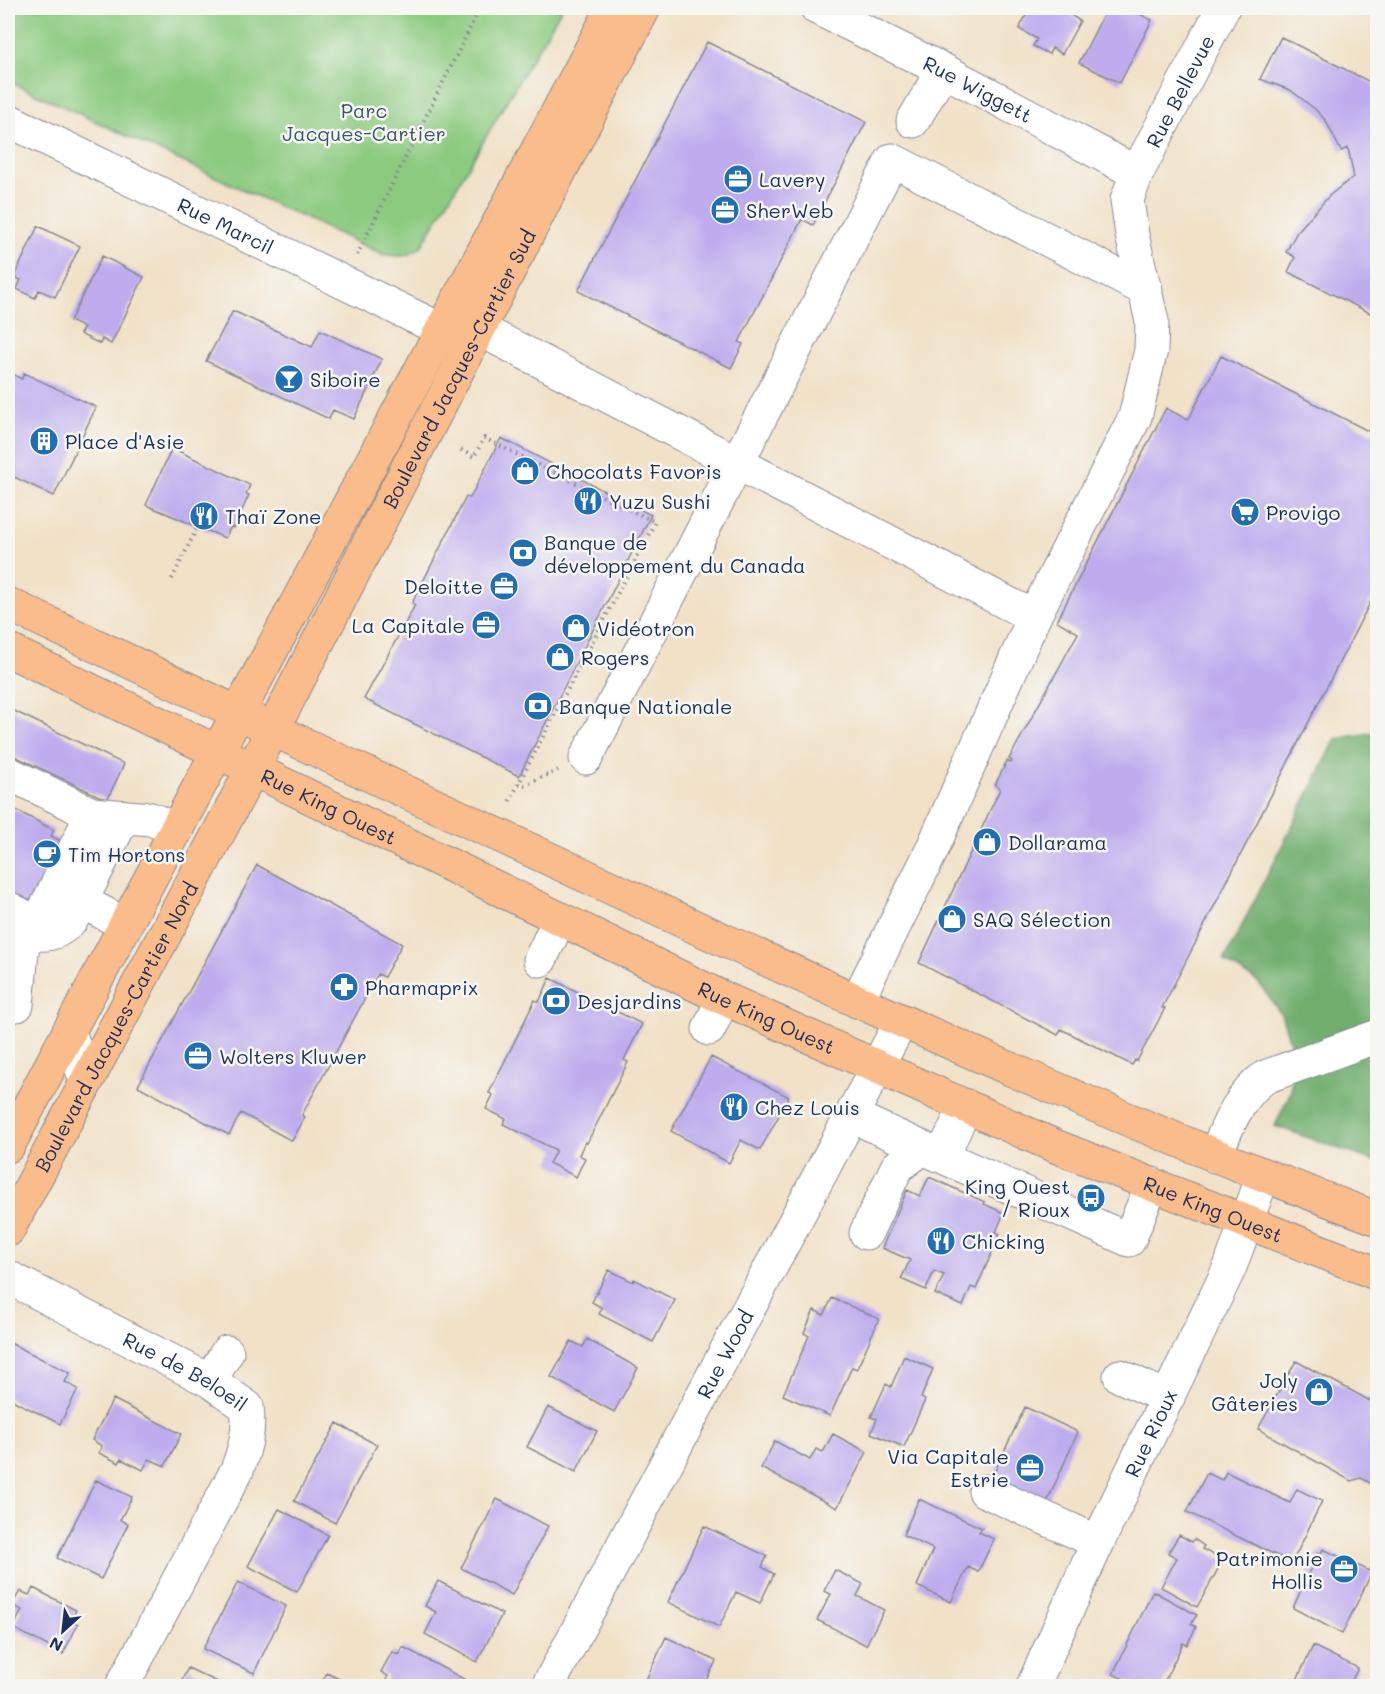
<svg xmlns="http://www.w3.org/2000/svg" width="1385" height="1694" font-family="Mali,sans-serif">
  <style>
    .green { fill: #8cca80; stroke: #547c6f; stroke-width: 1.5 }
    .forest { fill: #71ae6e; stroke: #466e66; stroke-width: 1.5 }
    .building { fill: #beacee }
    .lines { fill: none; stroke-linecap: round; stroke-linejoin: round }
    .minor-casing { stroke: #868892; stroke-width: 35 }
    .major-casing { stroke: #868892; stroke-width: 35 }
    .path { stroke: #868892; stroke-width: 4; stroke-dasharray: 1.5 4.5; stroke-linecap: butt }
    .minor { stroke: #fff; stroke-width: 33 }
    .major { stroke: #fabc8b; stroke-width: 33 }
    .labels { text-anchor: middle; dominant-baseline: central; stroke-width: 5; stroke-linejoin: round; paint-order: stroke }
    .street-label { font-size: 20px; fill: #1b2f5e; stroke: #f6f6f2 }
    .park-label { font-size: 20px; fill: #375666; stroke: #f6f6f2 }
    .poi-label { font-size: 20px; fill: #1b2f5e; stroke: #f6f6f2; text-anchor: start }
  </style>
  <rect width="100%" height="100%" fill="#f6f6f2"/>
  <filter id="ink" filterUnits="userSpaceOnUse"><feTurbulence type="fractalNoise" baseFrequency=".0167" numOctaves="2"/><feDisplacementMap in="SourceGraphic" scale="12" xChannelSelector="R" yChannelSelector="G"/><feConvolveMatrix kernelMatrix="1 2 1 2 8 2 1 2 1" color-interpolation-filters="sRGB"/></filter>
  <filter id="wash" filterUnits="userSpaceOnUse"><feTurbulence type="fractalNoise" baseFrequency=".008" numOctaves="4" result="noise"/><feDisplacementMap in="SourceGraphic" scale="24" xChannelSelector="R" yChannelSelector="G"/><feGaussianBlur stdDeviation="1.35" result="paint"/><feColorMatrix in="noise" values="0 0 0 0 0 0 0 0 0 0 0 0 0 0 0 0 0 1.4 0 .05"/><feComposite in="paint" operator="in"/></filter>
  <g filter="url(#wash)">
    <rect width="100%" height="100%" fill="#f1e1c7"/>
    <path class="green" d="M8,8H562L421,247C407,258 399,257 382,254L8,81Z"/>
    <path class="forest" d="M1377,732V1162L1275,1126L1291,1091L1293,1051L1281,1014L1258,982L1224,961L1336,739Z"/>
    <g id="blocks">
      <path class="building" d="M1030,8H1077L1072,16L1080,21L1062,54L1052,48L1049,54L1033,46L1037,39L1019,29Z
        M1107,8H1127L1152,20L1120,83L1079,63Z
        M1281,37L1378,86V317L1288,272L1295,257L1286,252L1297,232L1330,195L1353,177V172L1348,148L1341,151L1326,121L1315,109L1290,90L1260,79Z
        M707,42L866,122L813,225L802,219L739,342L743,344L731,368L578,291Z
        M8,211L15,215L8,231Z
        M38,226L80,246L55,297L39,290L35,298L17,289L21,280L14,277Z
        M102,256L144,277L111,344L102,339L100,344L80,334L84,328L70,321Z
        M233,311L312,347L320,330L382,359L354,419L333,410L329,419L206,361Z
        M1221,356L1378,436V587L1162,1008H1165L1137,1061L1135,1060L1132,1065L1061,1029L1058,1035L919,963L1000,789L995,785L1007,761L1011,763L1012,761L1009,759L1078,633L1057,621L1166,408L1188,420Z
        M8,372L22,379L24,373L96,407L54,496L8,474Z
        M501,438L651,515L519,776L364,699L415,605L412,603L466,497L470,498Z
        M172,448L250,485L246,494L249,495L234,528L231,527L225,538L146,505Z
        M8,708L124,764L107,800L8,753Z
        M8,806L54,830L51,836L67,844L32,910L8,898Z
        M257,865L402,944L384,977L378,974L302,1115L305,1117L292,1141L241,1113L229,1135L138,1086Z
        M550,978L642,1024L624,1060L628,1062L587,1143L585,1142L579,1155L585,1158L576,1177L549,1163L556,1150L503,1124L506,1119L486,1109L493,1095L489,1093L535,1000L539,1002Z
        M711,1057L789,1097L760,1150L741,1140L729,1163L671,1131Z
        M929,1177L985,1202L984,1204L1004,1213L996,1232L1000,1234L976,1289L971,1287L963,1306L935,1294L944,1275L934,1271L926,1290L901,1279L910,1260L882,1248L907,1190L920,1196Z
        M609,1270L633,1282L634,1279L675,1300L653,1342L599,1314L602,1308L592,1302Z
        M832,1298L879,1319L857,1369L852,1367L830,1416L783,1395L809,1336L804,1333L814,1310L824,1315Z
        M587,1339L638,1368L614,1412L551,1377L571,1341L583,1347Z
        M8,1342L70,1373L65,1382L78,1389L60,1424L8,1398Z
        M904,1356L933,1369L921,1398L925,1400L904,1447L871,1433L877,1419L871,1417L886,1384L891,1387Z
        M1296,1361L1378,1405V1487L1361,1478L1351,1481L1258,1429Z
        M113,1399L181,1434L165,1466L149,1459L143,1470L121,1459L119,1463L99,1453L102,1446L92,1440Z
        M548,1407L597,1431L576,1472L527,1447Z
        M1025,1407L1078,1432L1042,1513L988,1486Z
        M337,1423L377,1445L335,1523L294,1501Z
        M833,1434L867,1452L837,1508L761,1468L775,1441L810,1460L816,1449L823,1452Z
        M1226,1472L1290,1503L1297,1489L1322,1501L1292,1563L1187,1512L1207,1473L1222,1480Z
        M96,1480L132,1497L120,1520L128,1524L101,1579L57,1558Z
        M497,1499L548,1526L512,1595L461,1568Z
        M919,1499L982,1528L979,1532L994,1539L978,1572L968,1567L951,1602L917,1586L933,1549L903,1535Z
        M279,1509L328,1535L297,1592L248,1566Z
        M704,1526L767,1556L762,1567L774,1574L760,1603L736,1592L719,1627L668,1602Z
        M1179,1535L1192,1542L1194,1539L1204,1546L1202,1549L1223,1560L1197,1607L1161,1587L1177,1558L1168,1553Z
        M1323,1549L1372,1572L1342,1634L1293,1608L1318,1552L1321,1553Z
        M835,1570L863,1584L857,1596L884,1610L866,1645L817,1620L831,1594L824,1591Z
        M438,1581L502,1614L477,1662L425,1634L436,1612L425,1606Z
        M238,1582L286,1606L254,1673L203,1649Z
        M33,1588L76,1610L71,1621L78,1624L63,1654L13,1628L22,1610L12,1605L20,1591L29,1595Z
        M1153,1591L1197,1615L1191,1624L1196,1627L1187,1645L1183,1643L1162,1686H1139L1113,1674Z
        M666,1637L716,1661L703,1686H653L645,1682Z
        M1313,1646L1358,1668L1349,1686H1294Z
        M403,1647L464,1679L460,1686L383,1685L388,1676L381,1672L392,1652L399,1655Z
        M188,1668L226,1686H179Z
        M327,1673L353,1686H320Z
        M8,1681L19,1686H8Z"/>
    </g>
  </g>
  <g filter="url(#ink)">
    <use href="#blocks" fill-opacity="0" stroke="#868892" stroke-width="1.5"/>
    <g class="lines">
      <g class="minor-casing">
        <g id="minor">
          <path id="s1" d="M817,8L943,70L1137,173"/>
          <path id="s2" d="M8,120L442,330"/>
          <path d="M913,121L943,70"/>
          <path d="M477,328L1034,617"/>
          <path d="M586,758L892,160L1146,290"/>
          <path d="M8,773L92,814L151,819L177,830"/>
          <path d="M81,901L126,925"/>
          <path d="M8,908L29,919L41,917L92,814"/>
          <path d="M8,924C34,935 51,942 72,919L123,818"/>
          <path d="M540,960L559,920"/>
          <path id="s3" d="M857,1001L931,852L1034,617L1135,417L1151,350L1152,321L1132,235L1127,200L1137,173L1223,8"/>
          <path d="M17,1005L24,931"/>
          <path d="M709,1029L723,998"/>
          <path d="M69,1031L86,1081"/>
          <path d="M852,1116L923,1148"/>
          <path d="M942,1156L966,1106"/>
          <path d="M1215,1156C1228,1125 1238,1097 1265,1077L1378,1036"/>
          <path d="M866,1233L897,1167L923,1148L1129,1240L1152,1184"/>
          <path id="s4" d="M8,1277L210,1381L247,1407C250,1431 245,1448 237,1470L122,1686"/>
          <path d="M1120,1376L1168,1398"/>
          <path d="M210,1381L227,1352"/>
          <path d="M985,1491L1098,1542"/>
          <path id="s5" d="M548,1686L901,1022"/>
          <path id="s6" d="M1033,1686L1098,1542L1230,1267L1263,1176"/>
        </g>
      </g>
      <g class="major-casing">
        <g id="major">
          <path d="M8,604C226,708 444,810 663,912C899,1021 1135,1128 1378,1219"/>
          <path id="s7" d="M8,650L723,998L1055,1146L1378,1274"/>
          <path d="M8,1146L613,8"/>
          <path id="s8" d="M8,1230L252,770L644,8"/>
        </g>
      </g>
      <path class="path" d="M357,255L480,8
        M461,450L474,457L484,438L655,522L508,804
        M172,579L197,528
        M518,784L525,785L558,770"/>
      <use href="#minor" class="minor"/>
      <use href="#major" class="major"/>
    </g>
  </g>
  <defs>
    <g id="office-disc" transform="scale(1.5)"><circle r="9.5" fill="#1f6fb2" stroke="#f6f6f2"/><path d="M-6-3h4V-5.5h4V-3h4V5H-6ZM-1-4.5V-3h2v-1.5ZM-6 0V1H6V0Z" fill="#fff"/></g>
    <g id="bar-disc" transform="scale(1.5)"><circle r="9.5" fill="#1f6fb2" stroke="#f6f6f2"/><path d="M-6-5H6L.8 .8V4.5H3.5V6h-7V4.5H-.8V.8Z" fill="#fff"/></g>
    <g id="building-disc" transform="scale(1.5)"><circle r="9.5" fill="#1f6fb2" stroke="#f6f6f2"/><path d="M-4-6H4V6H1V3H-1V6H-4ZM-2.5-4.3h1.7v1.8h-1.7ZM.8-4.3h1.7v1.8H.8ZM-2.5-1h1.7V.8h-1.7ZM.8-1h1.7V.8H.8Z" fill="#fff"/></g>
    <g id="shop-disc" transform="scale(1.5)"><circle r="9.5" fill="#1f6fb2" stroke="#f6f6f2"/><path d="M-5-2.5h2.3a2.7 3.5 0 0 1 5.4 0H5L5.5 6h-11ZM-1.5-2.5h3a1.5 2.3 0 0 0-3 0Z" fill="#fff"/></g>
    <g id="restaurant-disc" transform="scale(1.5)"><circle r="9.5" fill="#1f6fb2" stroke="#f6f6f2"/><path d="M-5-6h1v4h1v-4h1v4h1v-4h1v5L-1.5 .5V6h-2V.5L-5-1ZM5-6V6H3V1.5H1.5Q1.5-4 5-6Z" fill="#fff"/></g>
    <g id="supermarket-disc" transform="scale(1.5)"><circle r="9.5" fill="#1f6fb2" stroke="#f6f6f2"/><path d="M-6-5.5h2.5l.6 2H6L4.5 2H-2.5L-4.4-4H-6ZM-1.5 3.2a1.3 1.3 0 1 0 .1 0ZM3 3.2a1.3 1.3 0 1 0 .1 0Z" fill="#fff"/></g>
    <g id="bank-disc" transform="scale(1.5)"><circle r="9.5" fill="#1f6fb2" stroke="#f6f6f2"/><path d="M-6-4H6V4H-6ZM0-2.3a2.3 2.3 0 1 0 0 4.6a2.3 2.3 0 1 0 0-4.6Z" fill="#fff"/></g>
    <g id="cafe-disc" transform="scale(1.5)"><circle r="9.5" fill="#1f6fb2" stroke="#f6f6f2"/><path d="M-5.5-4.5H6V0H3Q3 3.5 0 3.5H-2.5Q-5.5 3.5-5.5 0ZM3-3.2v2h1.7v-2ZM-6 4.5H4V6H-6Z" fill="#fff"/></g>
    <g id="pharmacy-disc" transform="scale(1.5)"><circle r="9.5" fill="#1f6fb2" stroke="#f6f6f2"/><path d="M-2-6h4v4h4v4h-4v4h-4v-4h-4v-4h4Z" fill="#fff"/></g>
    <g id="bus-disc" transform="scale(1.5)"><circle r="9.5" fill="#1f6fb2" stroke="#f6f6f2"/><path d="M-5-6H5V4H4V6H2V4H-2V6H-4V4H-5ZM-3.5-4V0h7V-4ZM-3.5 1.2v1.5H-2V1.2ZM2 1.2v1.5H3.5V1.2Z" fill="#fff"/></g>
  </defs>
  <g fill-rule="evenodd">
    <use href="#office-disc" x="738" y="179"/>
    <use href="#office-disc" x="725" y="210"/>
    <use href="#bar-disc" x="289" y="379"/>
    <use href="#building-disc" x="44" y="441"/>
    <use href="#shop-disc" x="525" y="471"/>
    <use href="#restaurant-disc" x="588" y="501"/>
    <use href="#supermarket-disc" x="1245" y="512"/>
    <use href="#restaurant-disc" x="204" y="516"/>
    <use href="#bank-disc" x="523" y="553"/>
    <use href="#office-disc" x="504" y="586"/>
    <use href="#office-disc" x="486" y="625"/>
    <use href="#shop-disc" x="576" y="628"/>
    <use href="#shop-disc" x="560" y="657"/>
    <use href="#bank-disc" x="538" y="706"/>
    <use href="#shop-disc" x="987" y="842"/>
    <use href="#cafe-disc" x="47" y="854"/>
    <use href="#shop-disc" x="952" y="919"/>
    <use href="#pharmacy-disc" x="344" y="987"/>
    <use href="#bank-disc" x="556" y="1001"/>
    <use href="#office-disc" x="198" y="1056"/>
    <use href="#restaurant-disc" x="734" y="1107"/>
    <use href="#bus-disc" x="1091" y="1198"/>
    <use href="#restaurant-disc" x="941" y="1241"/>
    <use href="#shop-disc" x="1319" y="1392"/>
    <use href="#office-disc" x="1030" y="1468"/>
    <use href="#office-disc" x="1344" y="1569"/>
  </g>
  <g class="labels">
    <g class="street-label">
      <text stroke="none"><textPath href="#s1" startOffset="180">Rue Wiggett</textPath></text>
      <text stroke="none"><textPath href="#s3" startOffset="990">Rue Bellevue</textPath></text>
      <text stroke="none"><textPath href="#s2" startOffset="242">Rue Marcil</textPath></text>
      <text stroke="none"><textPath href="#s8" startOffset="972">Boulevard Jacques-Cartier Sud</textPath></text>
      <text stroke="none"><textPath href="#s7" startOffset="357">Rue King Ouest</textPath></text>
      <text stroke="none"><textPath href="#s7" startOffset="843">Rue King Ouest</textPath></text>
      <text stroke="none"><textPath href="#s8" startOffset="230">Boulevard Jacques-Cartier Nord</textPath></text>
      <text stroke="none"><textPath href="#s7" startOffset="1329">Rue King Ouest</textPath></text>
      <text stroke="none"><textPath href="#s5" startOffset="376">Rue Wood</textPath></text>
      <text stroke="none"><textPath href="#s4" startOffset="201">Rue de Beloeil</textPath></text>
      <text stroke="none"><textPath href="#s6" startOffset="279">Rue Rioux</textPath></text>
    </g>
    <g class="park-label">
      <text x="364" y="110">Parc<tspan x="364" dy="23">Jacques-Cartier</tspan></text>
    </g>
    <g class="poi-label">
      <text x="759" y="179">Lavery</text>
      <text x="746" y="210">SherWeb</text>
      <text x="310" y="379">Siboire</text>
      <text x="65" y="441">Place d'Asie</text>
      <text x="546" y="471">Chocolats Favoris</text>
      <text x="609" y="501">Yuzu Sushi</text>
      <text x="1266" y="512">Provigo</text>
      <text x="225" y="516">Thaï Zone</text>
      <text x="544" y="542">Banque de<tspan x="544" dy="23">développement du Canada</tspan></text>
      <text x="483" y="586" text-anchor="end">Deloitte</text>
      <text x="465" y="625" text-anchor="end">La Capitale</text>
      <text x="597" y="628">Vidéotron</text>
      <text x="581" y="657">Rogers</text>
      <text x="559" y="706">Banque Nationale</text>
      <text x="1008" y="842">Dollarama</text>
      <text x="68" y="854">Tim Hortons</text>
      <text x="973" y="919">SAQ Sélection</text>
      <text x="365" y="987">Pharmaprix</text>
      <text x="577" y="1001">Desjardins</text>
      <text x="219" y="1056">Wolters Kluwer</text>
      <text x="755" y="1107">Chez Louis</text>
      <text x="1070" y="1186" text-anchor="end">King Ouest<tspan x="1070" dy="23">/ Rioux</tspan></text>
      <text x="962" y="1241">Chicking</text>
      <text x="1298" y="1380" text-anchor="end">Joly<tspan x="1298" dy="23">Gâteries</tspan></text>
      <text x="1009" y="1456" text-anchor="end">Via Capitale<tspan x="1009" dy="23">Estrie</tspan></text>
      <text x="1323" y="1558" text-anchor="end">Patrimonie<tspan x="1323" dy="23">Hollis</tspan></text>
    </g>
  </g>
  <rect width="1385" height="1694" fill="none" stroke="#f6f6f2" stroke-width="30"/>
  <g transform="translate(63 1631) rotate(207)" stroke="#f6f6f2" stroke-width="4.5" paint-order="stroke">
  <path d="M0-4.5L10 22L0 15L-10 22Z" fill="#1b2f5e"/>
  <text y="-9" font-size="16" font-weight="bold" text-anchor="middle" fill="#1b2f5e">N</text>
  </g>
</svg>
